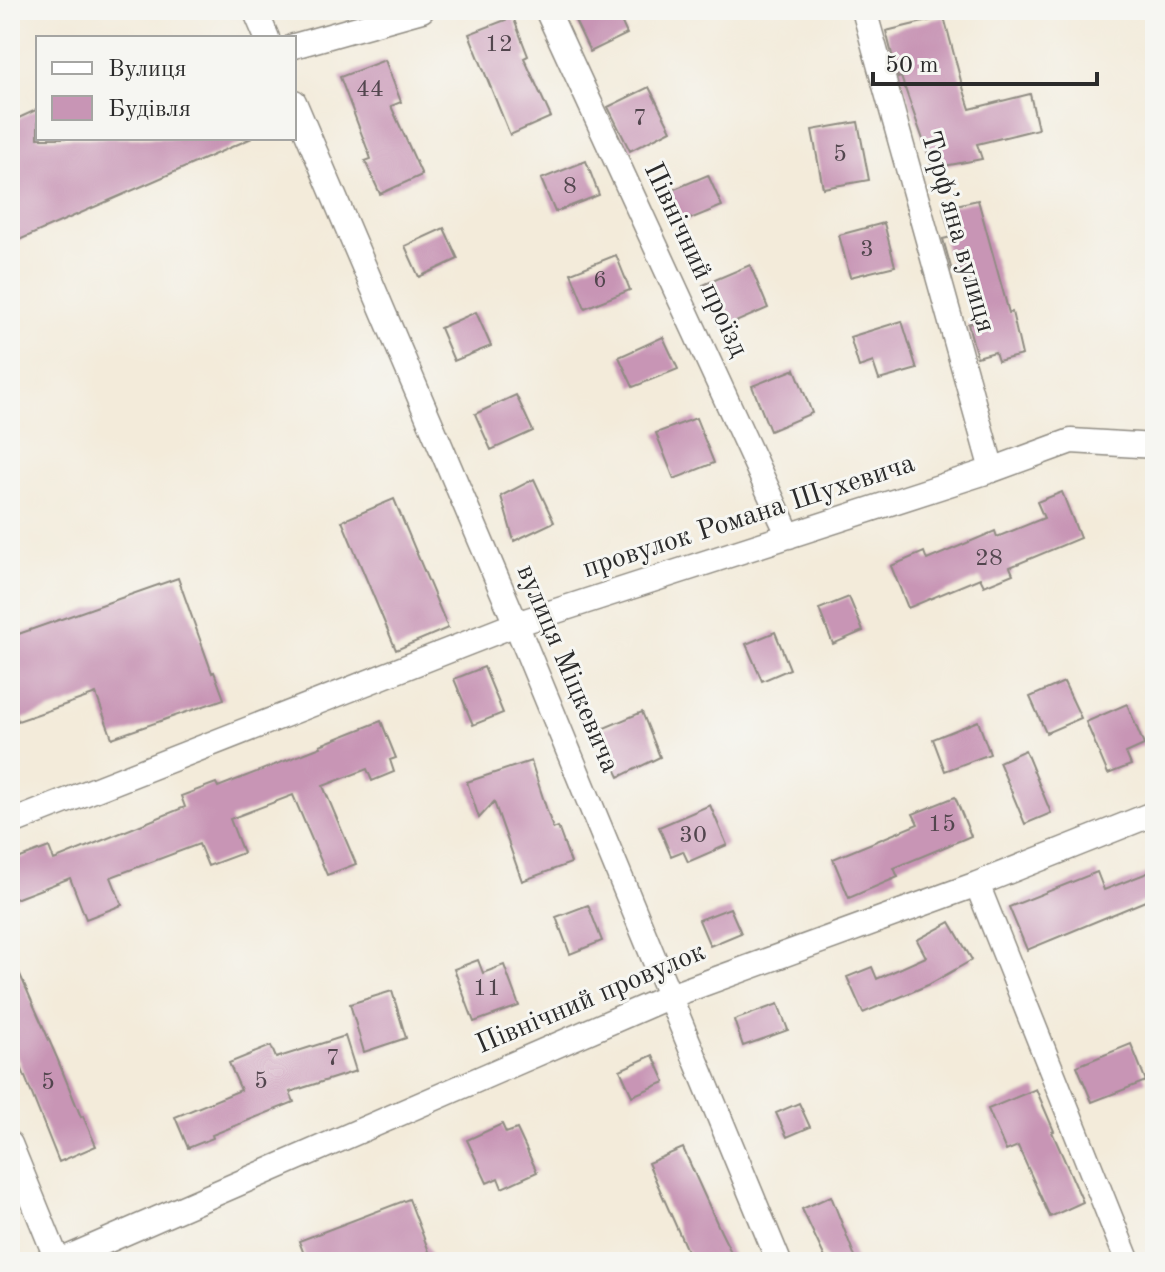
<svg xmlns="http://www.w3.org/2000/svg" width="1165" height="1272" font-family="'Old Standard TT',serif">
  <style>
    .building { fill: #c895b5 }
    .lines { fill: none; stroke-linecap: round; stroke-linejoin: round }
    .minor-casing { stroke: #8f8b82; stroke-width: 27 }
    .minor { stroke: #fff; stroke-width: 24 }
    .labels { text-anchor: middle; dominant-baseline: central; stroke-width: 6; stroke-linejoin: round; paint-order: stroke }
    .number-label { font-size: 24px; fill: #52464e }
    .street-label { font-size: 28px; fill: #2b2b2b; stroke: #f6f6f2 }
  </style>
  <rect width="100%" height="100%" fill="#f6f6f2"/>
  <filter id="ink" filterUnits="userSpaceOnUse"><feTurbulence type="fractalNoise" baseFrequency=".0125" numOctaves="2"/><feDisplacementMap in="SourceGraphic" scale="16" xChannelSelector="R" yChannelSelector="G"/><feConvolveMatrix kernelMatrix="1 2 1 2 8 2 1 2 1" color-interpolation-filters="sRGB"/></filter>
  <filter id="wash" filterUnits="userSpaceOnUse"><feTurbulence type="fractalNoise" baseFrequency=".006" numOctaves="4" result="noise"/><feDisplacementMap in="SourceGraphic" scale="32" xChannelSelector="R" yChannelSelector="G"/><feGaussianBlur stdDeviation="1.8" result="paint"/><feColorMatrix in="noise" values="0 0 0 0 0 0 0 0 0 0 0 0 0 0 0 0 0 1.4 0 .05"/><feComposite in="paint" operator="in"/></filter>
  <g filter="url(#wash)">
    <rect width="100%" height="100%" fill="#f3ebda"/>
    <g id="blocks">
      <path class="building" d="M570,10H616L627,34L590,52Z
        M513,17L528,56L524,58L551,117L510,135L469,34Z
        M944,17L961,81L970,109L1030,94L1038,129L977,144L982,159L933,168L901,77L898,78L886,31Z
        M385,60L401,102L391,106L422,175L380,194L365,161L371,159L340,77Z
        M649,87L671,130L630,151L608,107Z
        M38,109V138H252L10,244V122Z
        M858,122L869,180L823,188L812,130Z
        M586,161L599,195L555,212L541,179Z
        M708,175L722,206L678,224L665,193Z
        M978,200L1009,313L1012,312L1022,355L998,361L995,352L977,357L968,324L981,320L965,267L952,271L943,239L951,237L943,208Z
        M884,223L895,266L850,277L839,235Z
        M444,228L458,259L419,277L405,246Z
        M616,255L630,290L585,308L571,273Z
        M750,265L768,308L722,328L703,285Z
        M476,312L491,346L454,361L440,328Z
        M902,321L917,369L879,380L873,362L859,367L850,337Z
        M663,337L678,369L633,387L619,357Z
        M795,369L812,413L770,431L752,386L793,370L794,371Z
        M516,395L533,431L491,450L475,414Z
        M696,418L714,463L674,479L656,433Z
        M534,479L554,522L514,541L501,496Z
        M1062,492L1080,538L1010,567L1013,574L984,586L980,578L908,608L891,566L924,552L927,560L995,531L997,537L1044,518L1037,502Z
        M394,499L448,628L396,650L342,521Z
        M178,578L212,673L214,672L224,699L112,738L96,694L18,721L10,697V637Z
        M849,597L863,631L833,644L819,609Z
        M775,632L790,669L762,681L746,644Z
        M484,667L503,713L473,725L454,679Z
        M1064,682L1081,718L1046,733L1030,697Z
        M1127,704L1144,745L1126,753L1131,765L1108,774L1086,722Z
        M642,712L660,757L619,777L597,731Z
        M381,721L396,758L390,760L394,772L372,781L367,769L323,786L356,864L327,875L293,795L230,819L243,853L208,866L199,844L111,877L122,905L86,919L70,878L10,901V862L49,847L54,860L185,807L181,796L216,783L218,787L321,747L320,745Z
        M978,721L990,754L945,771L933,739Z
        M1025,750L1051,813L1025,824L999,762Z
        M531,761L553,829L558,827L571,863L522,881L494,802L479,818L467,782Z
        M955,797L971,836L894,868L898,877L849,898L833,859L918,824L913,814Z
        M710,805L727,845L688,862L683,851L671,856L659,827Z
        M1155,870V897L1027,950L1009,907L1097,872L1104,890Z
        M588,905L602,941L570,954L556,917Z
        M730,908L741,933L710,946L699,920Z
        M950,922L972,960L928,985L863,1013L847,977L872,967L877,979L926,957L917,940Z
        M10,952L57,1058L81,1117L83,1116L96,1146L59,1162L10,1039Z
        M478,960L483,973L504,965L519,1006L474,1022L454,969Z
        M392,991L406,1038L364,1052L350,1004Z
        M778,1004L788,1030L743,1046L734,1020Z
        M345,1036L356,1071L290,1092L294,1102L212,1135L213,1138L188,1148L175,1117L241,1090L229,1063L271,1046L276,1058Z
        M1131,1044L1146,1081L1092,1102L1077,1066Z
        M653,1055L665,1082L632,1096L620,1070Z
        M1036,1089L1054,1131L1052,1132L1083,1202L1050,1217L1018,1146L1006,1151L988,1109Z
        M799,1103L810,1127L787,1137L776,1113Z
        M502,1124L506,1133L517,1129L537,1172L502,1188L498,1178L487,1183L467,1140Z
        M683,1148L721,1232L736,1262H692L648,1163Z
        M831,1196L857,1262H827L802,1209Z
        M409,1199L433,1262H307L299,1241Z"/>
    </g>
  </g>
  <g filter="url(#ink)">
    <use href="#blocks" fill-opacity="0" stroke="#8f8b82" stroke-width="2"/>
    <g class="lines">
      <g class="minor-casing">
        <path id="minor" d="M255,10L267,38
          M547,10L789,536
          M864,10L992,470
          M294,46L422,10
          M294,102L516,624L779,1262
          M10,823L516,624L992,470L1071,441L1155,446
          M977,884L1128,1262
          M10,1144L58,1262
          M58,1262L670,996L977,884L1155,813"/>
      </g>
      <use href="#minor" class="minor"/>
    </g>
  </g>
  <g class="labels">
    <g class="number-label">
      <text x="499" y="45">12</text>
      <text x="370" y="90">44</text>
      <text x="640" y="119">7</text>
      <text x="840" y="155">5</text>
      <text x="570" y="187">8</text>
      <text x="867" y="250">3</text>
      <text x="600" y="281">6</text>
      <text x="989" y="559">28</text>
      <text x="942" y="825">15</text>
      <text x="693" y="836">30</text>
      <text x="487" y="989">11</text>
      <text x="333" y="1059">7</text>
      <text x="261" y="1082">5</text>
      <text x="48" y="1083">5</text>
    </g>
    <g class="street-label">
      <text transform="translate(957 232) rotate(74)">Торфʼяна вулиця</text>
      <text transform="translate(695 260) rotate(65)">Північний проїзд</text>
      <text transform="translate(749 517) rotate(-18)">провулок Романа Шухевича</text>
      <text transform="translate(567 669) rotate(67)">вулиця Міцкевича</text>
      <text transform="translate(591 999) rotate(-23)">Північний провулок</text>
    </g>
  </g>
  <rect width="1165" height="1272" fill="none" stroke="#f6f6f2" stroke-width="40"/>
  <rect x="36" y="36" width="260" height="104" fill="#f6f6f2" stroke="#a5a5a2" stroke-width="2"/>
  <rect x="52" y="62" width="40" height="12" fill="#ffffff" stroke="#a5a5a2" stroke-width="2"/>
  <text x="108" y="76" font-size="24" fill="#2b2b2b">Вулиця</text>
  <rect x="52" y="96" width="40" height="24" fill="#c895b5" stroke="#a5a5a2" stroke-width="2"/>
  <text x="108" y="116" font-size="24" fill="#2b2b2b">Будівля</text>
  <path d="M873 72v12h224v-12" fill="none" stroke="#2b2b2b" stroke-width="4"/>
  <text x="885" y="72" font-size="24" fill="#2b2b2b" stroke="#f6f6f2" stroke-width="6" paint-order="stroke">50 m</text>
</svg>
